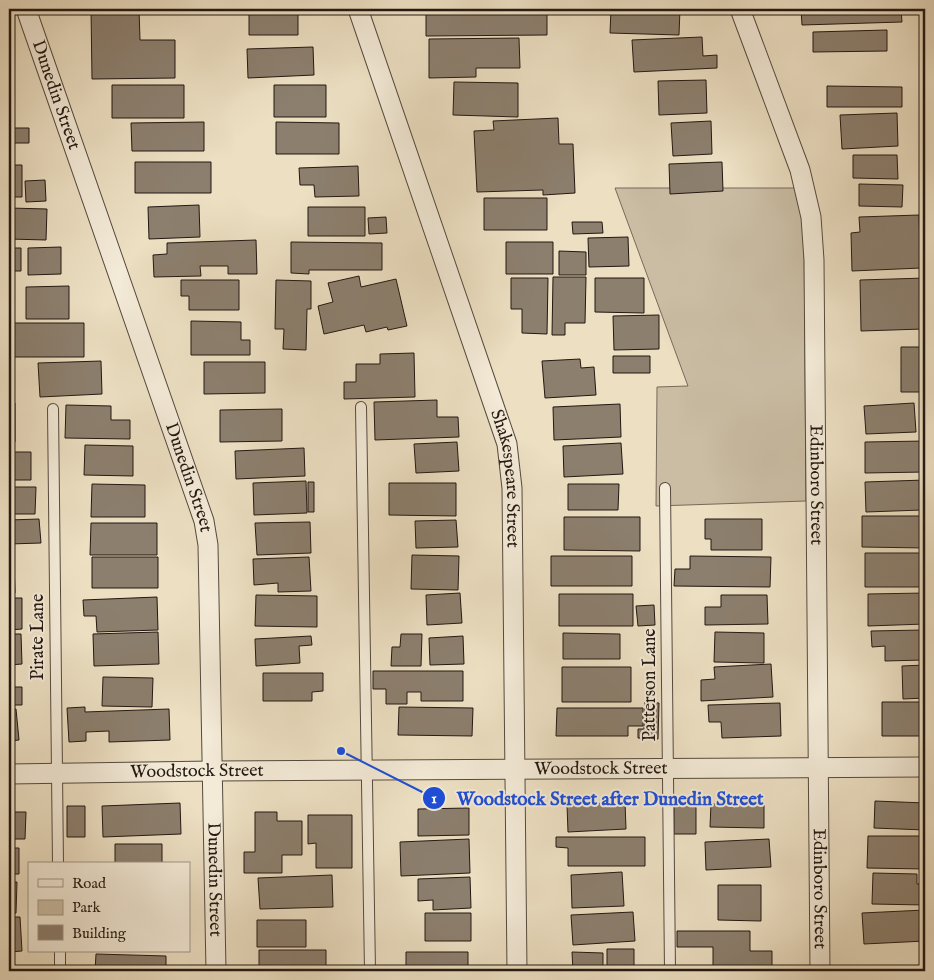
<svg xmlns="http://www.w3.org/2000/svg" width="934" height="980" font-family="'IM FELL English',serif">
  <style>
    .green { fill: #cabda4; stroke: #766a5b }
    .building { fill: #8c7f6e; stroke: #231812 }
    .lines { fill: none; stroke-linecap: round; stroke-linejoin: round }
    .service-casing { stroke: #554a3e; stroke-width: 12 }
    .minor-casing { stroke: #554a3e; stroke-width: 21 }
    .service { stroke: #f3ead7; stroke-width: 10 }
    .minor { stroke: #f3ead7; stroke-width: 19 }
    .labels { text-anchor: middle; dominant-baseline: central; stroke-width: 4; stroke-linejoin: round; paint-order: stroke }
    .street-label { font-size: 18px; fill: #231812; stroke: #f3ead7 }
    .leader { fill: none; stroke: #1d4ed8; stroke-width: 2 }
    .callout-dot { fill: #1d4ed8; stroke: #f3ead7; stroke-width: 2 }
    .mark-label { font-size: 15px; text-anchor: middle; font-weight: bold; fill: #fff }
    .callout-label { font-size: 19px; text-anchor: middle; font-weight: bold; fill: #1d4ed8; stroke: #f3ead7; stroke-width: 4; stroke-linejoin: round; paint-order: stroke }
  </style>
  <rect width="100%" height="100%" fill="#ecdfc2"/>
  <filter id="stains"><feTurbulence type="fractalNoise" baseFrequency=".004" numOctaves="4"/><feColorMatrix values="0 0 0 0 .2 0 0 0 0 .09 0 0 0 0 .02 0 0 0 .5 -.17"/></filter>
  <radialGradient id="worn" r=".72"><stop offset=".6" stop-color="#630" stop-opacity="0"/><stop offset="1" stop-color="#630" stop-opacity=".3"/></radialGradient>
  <path class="green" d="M615,188H795L801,208L804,228L806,501L656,506L657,387L688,386Z"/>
  <path class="building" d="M91,9H139L140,40H175V78L92,79Z
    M249,9H298V35H249Z
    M426,9H547V35L426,36Z
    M611,9H680L679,35L610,33Z
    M801,9H901L902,22L802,25Z
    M887,30V51L813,52V32Z
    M702,37L703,56L717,55V68L634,72L632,40Z
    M519,38L520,68H476V77L429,78V39Z
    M313,47L314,75L248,78L247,49Z
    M706,80L707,113L659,115L658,81Z
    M454,82L518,83V117L453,115Z
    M112,85H184V118H112Z
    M274,85H326V117H274Z
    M827,86L902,87V107H827Z
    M897,113L898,146L842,149L840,115Z
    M558,118L559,144H573L575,193L543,195V190L477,192L474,131L494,130L493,121Z
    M711,121L712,154L673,156L671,123Z
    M204,122V151H132L131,123Z
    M276,122L339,123V154H276Z
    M9,128H29V143H11V158H9Z
    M853,155H897L898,179L853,178Z
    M135,162H211V193H135Z
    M722,162L723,191L670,194L669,164Z
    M9,165H22V197H9Z
    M358,166L359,196L315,197L314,185H300L299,168Z
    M45,180L46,201L26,202L25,181Z
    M859,184L903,185L902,207L859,206Z
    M484,198H547V230H484Z
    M199,205L200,237L149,239L148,207Z
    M308,207H365V236H308Z
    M9,208L47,209L46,240L9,239Z
    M919,215L921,268L852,271L851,233L860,232L859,217Z
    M386,217L387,233L369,234L368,218Z
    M572,222H602L603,233L573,234Z
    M628,237L629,266L589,267L588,238Z
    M256,240L257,274H228V266H200L201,276L154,277L153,255L167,254V243Z
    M291,242L382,243V270H309V274L291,273Z
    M506,242H553V274H506Z
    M61,247V274L28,275V248Z
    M9,248H21V271H9Z
    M559,251L586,252V275H559Z
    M359,276L361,287L396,279L407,326L388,330L387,327L366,332L364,325L324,334L318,306L333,302L328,283Z
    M553,277H586L585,323H565V335H552Z
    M511,278H548L547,334L522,333V309H511Z
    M595,278H644V313L595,312Z
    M925,278V304H922L923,329L861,331L860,280Z
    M181,280H239V310H189V296H181Z
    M276,280L311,281V309H307L306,350L283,349L284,329H275Z
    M69,286V319H26V287Z
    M659,315V349L614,350L613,316Z
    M191,321L241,322V340H250V355H191Z
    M9,323H84V357H9Z
    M901,347H925V392H901Z
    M414,353L415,397L344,399V382H356V364H380V354Z
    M613,356H650V373H613Z
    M580,359L581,368L594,367L596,395L545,398L542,361Z
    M101,361L102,394L40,397L38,363Z
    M204,362H265V393L204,394Z
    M437,400V417H458L459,437L375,440L374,402Z
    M9,403H15V442H9Z
    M914,403L916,432L866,434L864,406Z
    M620,404L621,437L554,440L553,407Z
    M66,405L111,406V420H130V439L65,438Z
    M282,409V441L220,442V410Z
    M925,441V472L865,473V442Z
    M457,442L459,471L416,473L414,444Z
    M621,443L623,474L564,477L563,446Z
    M85,445L133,446V476L84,475Z
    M304,448L305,476L236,479L235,451Z
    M9,452H31V480H9Z
    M925,480V502H922V510L866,512L865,482Z
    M306,481L307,513L254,515L253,483Z
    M308,482H314V512H308Z
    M389,483H456V516L389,515Z
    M92,484L145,485V517H91Z
    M568,484H619L618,510H568Z
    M9,487H36L35,514H9Z
    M862,516H925V548L862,547Z
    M564,517H640V551L564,550Z
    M39,519L41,543L9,544V520Z
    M705,519H762V550H711V539H705Z
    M456,520L458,547L416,548L415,521Z
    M310,522L311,553L257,555L255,523Z
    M91,523H157V555H90Z
    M865,553H925V587H865Z
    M412,555L459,556L458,590L411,589Z
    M551,556H632V586H551Z
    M690,556L771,557L770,587L674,586L675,569H690Z
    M92,557H158V588H92Z
    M309,557L311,591L278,592V583L254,585L253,559Z
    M9,562H14L15,593L9,594Z
    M460,593L462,623L427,625L426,595Z
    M925,593V624L868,626V594Z
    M559,594H633V626H559Z
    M256,595L317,596V627L255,626Z
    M721,595H767L768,624L705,625V607H721Z
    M157,597L158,630L97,632L96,616H84L83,600Z
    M9,598H22V629L9,630Z
    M654,605L655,625L638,626L636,606Z
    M923,630L924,660L885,661V646L872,647L871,631Z
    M158,632L159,664L94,666L93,634Z
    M715,632L764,633V663L714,662Z
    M563,633L620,634V659H563Z
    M9,634H21L22,664L9,665Z
    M401,634H422L421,666H391L392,647H400Z
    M311,636L312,645L299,646L300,663L256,666L255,639Z
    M463,636L464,664L430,665L429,638Z
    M771,664L773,697L701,701V680L715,679L714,667Z
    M925,665V698L903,699L902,666Z
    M562,667H631V702H562Z
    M373,671H463V701H421V692H407V704H386V689H373Z
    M263,673H323V691L312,692V701H263Z
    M9,674H12V687H22V705H9Z
    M103,677L153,678L152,707L102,706Z
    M645,702L659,703L658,739L638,738V729H644Z
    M882,702H925V736H882Z
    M780,703L781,736L722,738L721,722H709L708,705Z
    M85,707V712L169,709L170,740L109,742V731L86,732V741L69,742L67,708Z
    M399,707L473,708L472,736L398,735Z
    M557,708H643V726H628V736H556Z
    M16,709L19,740L9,741V710Z
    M875,801L925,803V830L874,828Z
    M625,802L626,829L568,832L567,805Z
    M180,803L181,834L103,837L102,806Z
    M674,803H696V834H674Z
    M711,804H764V828L710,827Z
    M67,806H85V837H67Z
    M469,808V835L418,836V809Z
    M9,812H26L25,839H9Z
    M255,812H277V821H302V855H282V873H244V852H255Z
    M308,815H352V868H316V843L308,844Z
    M868,836H925V869L867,868Z
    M556,837H645V866H568V848L556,847Z
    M469,839L470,873L401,876L400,842Z
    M769,839L771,867L706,870L705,842Z
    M115,844H162V864H115Z
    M9,848H19V874H9Z
    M622,872L624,906L572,908L571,875Z
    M873,873L917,874V884H925V905L872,904Z
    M332,875L333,907L260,909L258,878Z
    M470,877L471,908L433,910V900L418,901V879Z
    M9,882H17L16,913H9Z
    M718,885H761V921L718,920Z
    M925,910V941L864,944L862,913Z
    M633,912L635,941L573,945L571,915Z
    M425,913H471V941H425Z
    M9,917H20L22,951L9,952Z
    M257,920H306V947H257Z
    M677,931H750V951H772V971H713V947H677Z
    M607,949H634V971H607Z
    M259,950H326V971H259Z
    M406,952H468V971H406Z
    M572,952L603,953V971H573Z
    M96,954L166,956V971H95Z"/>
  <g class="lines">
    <g class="service-casing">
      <path id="service" d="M361,407L370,971
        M53,409L58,864
        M665,488L670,971
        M60,951V971"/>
    </g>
    <g class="minor-casing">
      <g id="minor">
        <path id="s1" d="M26,9L204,521L208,545L216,971"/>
        <path id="s2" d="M358,9L507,444L512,488L517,971"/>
        <path id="s3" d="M740,9L800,170L811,217L814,260L820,971"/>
        <path id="s4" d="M9,774L213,771L925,767"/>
      </g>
    </g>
    <use href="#service" class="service"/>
    <use href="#minor" class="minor"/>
  </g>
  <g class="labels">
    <g class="street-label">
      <text stroke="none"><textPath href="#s1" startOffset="91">Dunedin Street</textPath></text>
      <text stroke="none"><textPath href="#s1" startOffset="496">Dunedin Street</textPath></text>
      <text stroke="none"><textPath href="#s2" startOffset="494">Shakespeare Street</textPath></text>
      <text stroke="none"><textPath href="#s3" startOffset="488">Edinboro Street</textPath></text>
      <text transform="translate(38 637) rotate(-90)">Pirate Lane</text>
      <text transform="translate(650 685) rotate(-90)">Patterson Lane</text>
      <text stroke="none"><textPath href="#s4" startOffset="592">Woodstock Street</textPath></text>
      <text stroke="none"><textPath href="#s4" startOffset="188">Woodstock Street</textPath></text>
      <text stroke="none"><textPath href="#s1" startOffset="901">Dunedin Street</textPath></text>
      <text stroke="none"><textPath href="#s3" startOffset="892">Edinboro Street</textPath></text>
    </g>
  </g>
  <path class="leader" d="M341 751L434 798"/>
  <g class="callout-dot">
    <circle cx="341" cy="751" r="5"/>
    <circle cx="434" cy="798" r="12"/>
  </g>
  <g class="mark-label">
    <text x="434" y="803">1</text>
  </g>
  <g class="callout-label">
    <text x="610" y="805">Woodstock Street after Dunedin Street</text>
  </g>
  <rect width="934" height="980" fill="none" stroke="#ecdfc2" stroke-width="30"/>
  <rect x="10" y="10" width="914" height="960" fill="none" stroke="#231812" stroke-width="2.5"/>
  <rect x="15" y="15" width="904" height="950" fill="none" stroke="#231812"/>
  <rect x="28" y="862" width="162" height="90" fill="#f3ead7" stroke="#a09688"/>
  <rect x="38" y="879" width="25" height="8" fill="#f3ead7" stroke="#a09688"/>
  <text x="72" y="888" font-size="15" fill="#231812">Road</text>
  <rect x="38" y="900" width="25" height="15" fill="#cabda4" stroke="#a09688"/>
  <text x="72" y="912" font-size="15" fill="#231812">Park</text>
  <rect x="38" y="925" width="25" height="15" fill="#8c7f6e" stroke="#a09688"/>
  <text x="72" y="938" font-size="15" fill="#231812">Building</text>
  <rect width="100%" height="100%" filter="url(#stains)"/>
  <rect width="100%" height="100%" fill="url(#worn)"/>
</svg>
